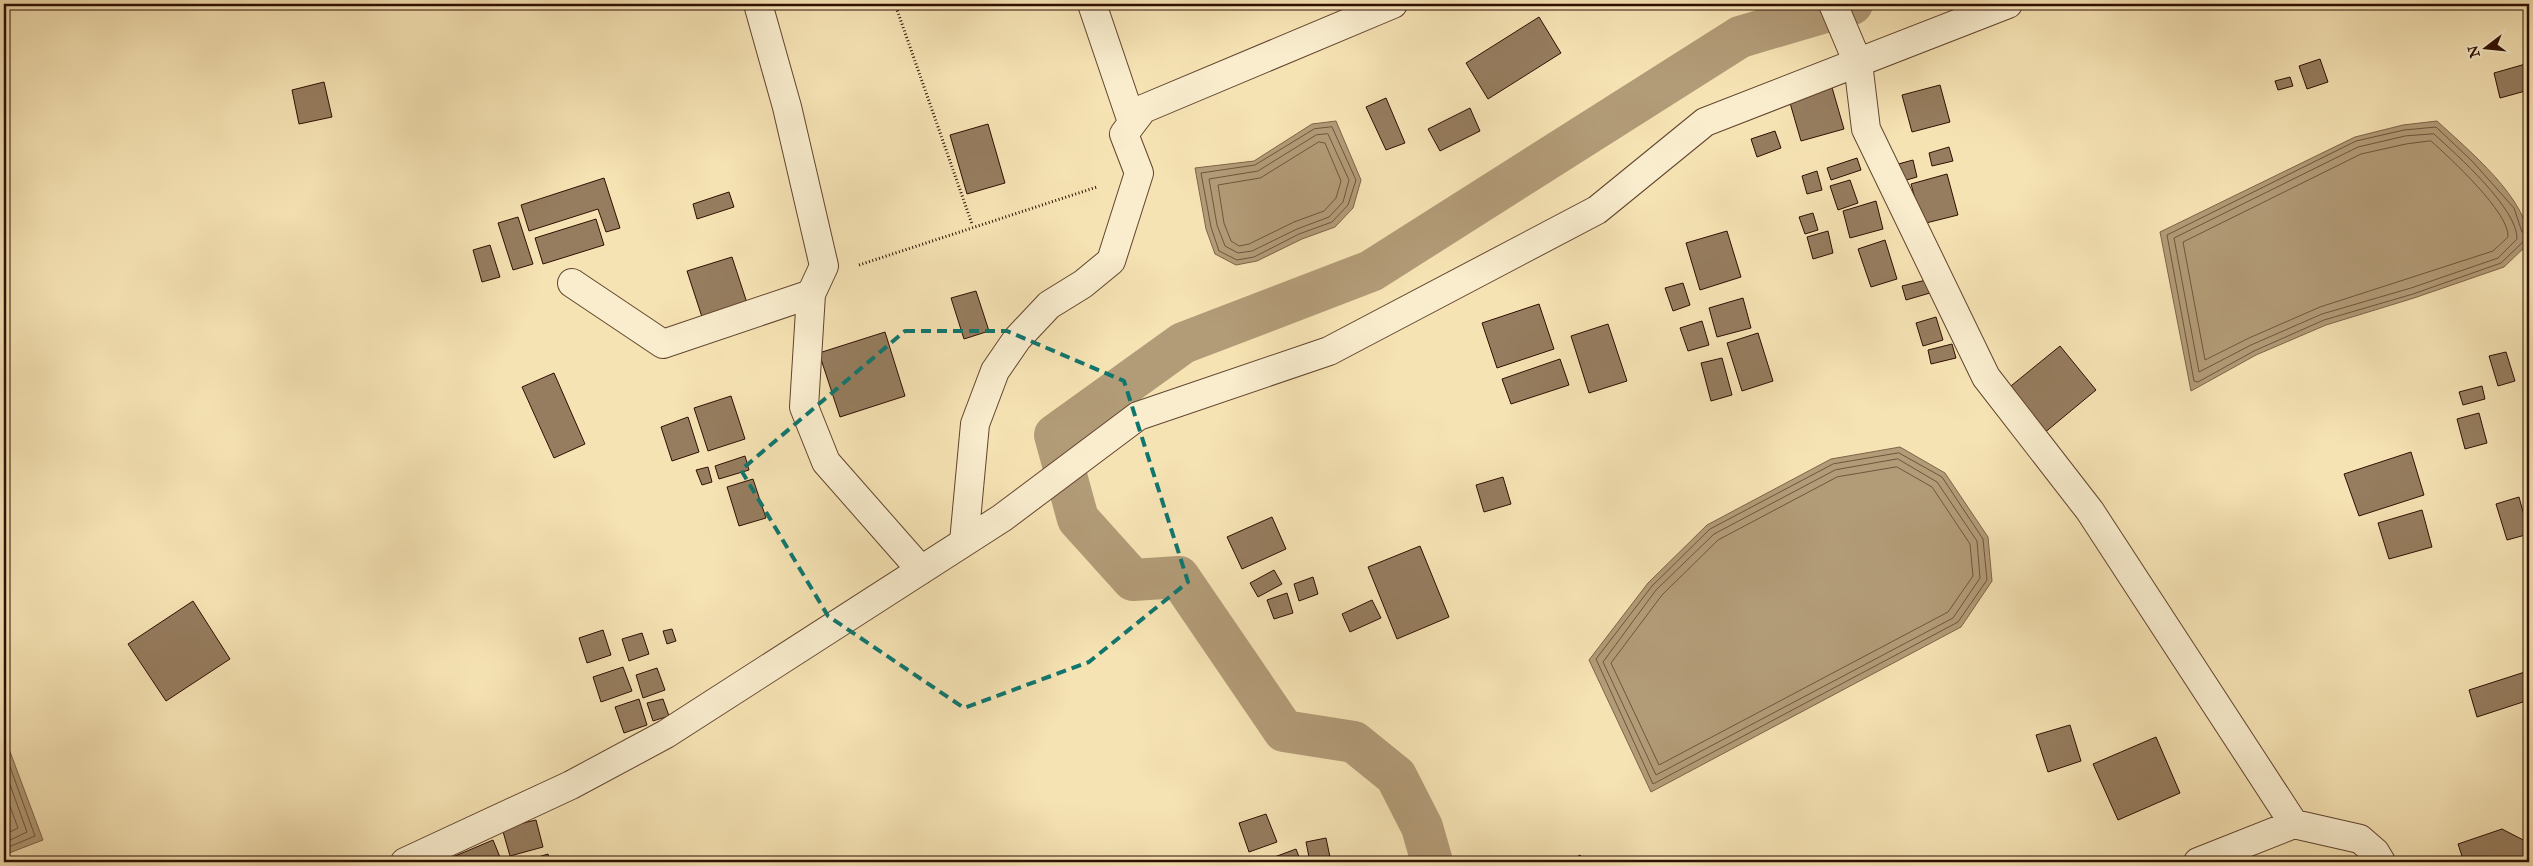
<svg xmlns="http://www.w3.org/2000/svg" width="2533" height="866" font-family="'IM FELL Great Primer',serif">
  <style>
    .water { fill: #b29b77; stroke: #7e6348 }
    .lines { fill: none; stroke-linecap: round; stroke-linejoin: round }
    .shore { stroke: #70553c; stroke-width: 1 }
    .canal { stroke: #b29b77; stroke-width: 42 }
    .building { fill: #967d5f; stroke: #2f0f02 }
    .minor-casing { stroke: #61442e; stroke-width: 30 }
    .path { stroke: #2f0f02; stroke-width: 3; stroke-dasharray: 1 2.5; stroke-linecap: butt }
    .minor { stroke: #f9edce; stroke-width: 28 }
    .marked { fill: none; stroke: #0f766e; stroke-width: 4; stroke-dasharray: 10 6; stroke-linejoin: round }
  </style>
  <rect width="100%" height="100%" fill="#f6e3b4"/>
  <filter id="stains"><feTurbulence type="fractalNoise" baseFrequency=".004" numOctaves="4"/><feColorMatrix values="0 0 0 0 .2 0 0 0 0 .09 0 0 0 0 .02 0 0 0 .5 -.17"/></filter>
  <radialGradient id="worn" r=".72"><stop offset=".6" stop-color="#630" stop-opacity="0"/><stop offset="1" stop-color="#630" stop-opacity=".3"/></radialGradient>
  <path class="water" d="M1336,121L1361,180L1353,208L1335,227L1302,239L1257,261L1236,265L1215,254L1206,229L1195,168L1254,161L1312,124Z
    M2437,121C2468,150 2529,199 2529,243L2504,267L2414,298L2326,325L2256,355L2191,391L2160,232L2355,137L2403,125Z
    M1900,447L1945,473L1988,537L1992,581L1961,627L1651,792L1589,660L1648,583L1707,525L1831,459Z
    M6,741L43,840L4,855V742Z"/>
  <g class="lines">
    <path class="shore" d="M1332,127L1356,180L1348,205L1332,222L1299,234L1254,257L1237,260L1219,251L1211,227L1201,173L1255,165L1314,129Z
      M1328,134L1349,180L1343,202L1329,217L1297,229L1252,251L1238,253L1225,246L1217,225L1209,179L1258,171L1316,135Z
      M2434,134C2457,155 2518,209 2517,239L2498,258L2411,288L2322,314L2251,345L2199,372L2174,238L2358,147L2405,136Z
      M2431,141C2450,158 2510,213 2508,237L2493,251L2320,307L2249,338L2205,360L2183,242L2361,154L2406,144Z
      M1319,142L1325,143L1341,181L1336,198L1324,211L1294,222L1249,244L1239,246L1231,241L1224,223L1218,185L1260,178Z
      M2529,235L2522,232L2514,208L2472,161L2436,127L2404,130L2356,141L2167,235L2194,381L2198,382L2254,351L2324,320L2413,294L2501,263L2524,241L2529,240
      M1899,453L1942,477L1983,539L1987,580L1958,622L1653,784L1596,659L1652,586L1710,529L1833,464Z
      M1898,459L1937,482L1977,541L1980,578L1953,618L1656,775L1603,662L1656,590L1714,534L1835,470Z
      M1897,467L1932,487L1970,544L1973,576L1948,612L1659,765L1611,663L1662,595L1718,540L1837,477Z
      M4,750L35,836L4,849
      M4,768L27,832L4,843
      M4,790L18,828L4,835"/>
    <path class="canal" d="M1432,862L1422,827L1396,776L1354,742L1284,731L1179,577L1133,580L1078,519L1055,435L1183,343L1371,271L1740,37L1852,4"/>
  </g>
  <path class="building" d="M1539,17L1561,53L1488,99L1466,63Z
    M2320,59L2328,82L2307,89L2299,66Z
    M2529,63V90L2500,98L2494,73Z
    M2290,77L2293,86L2278,90L2275,81Z
    M324,82L332,117L299,124L292,90Z
    M1831,84L1844,129L1801,141L1788,96Z
    M1940,85L1950,122L1912,132L1902,95Z
    M1386,98L1405,143L1386,150L1366,107Z
    M1470,108L1480,131L1440,151L1428,129Z
    M988,124L1005,183L967,194L950,135Z
    M1775,131L1781,148L1757,157L1751,139Z
    M1949,147L1953,161L1932,166L1929,153Z
    M1857,158L1861,170L1831,180L1827,168Z
    M1913,160L1917,177L1896,183L1891,166Z
    M1817,171L1822,190L1807,194L1802,176Z
    M1947,174L1958,215L1922,224L1911,184Z
    M604,178L620,228L606,232L598,209L529,231L521,205Z
    M1850,180L1858,203L1838,210L1830,186Z
    M729,192L734,207L697,219L693,204Z
    M1876,201L1883,229L1850,238L1843,211Z
    M1813,213L1818,230L1805,234L1799,217Z
    M518,217L533,264L513,270L498,223Z
    M596,219L604,245L543,264L535,238Z
    M1727,231L1741,277L1700,290L1686,243Z
    M1828,231L1833,253L1813,259L1807,237Z
    M1885,240L1897,279L1871,287L1858,249Z
    M490,245L500,277L482,282L473,250Z
    M732,257L747,303L702,317L687,271Z
    M1926,280L1930,293L1906,300L1902,286Z
    M1683,283L1690,305L1673,311L1665,288Z
    M976,291L989,331L964,339L951,298Z
    M1743,298L1751,328L1717,337L1709,308Z
    M1539,304L1554,349L1497,368L1482,323Z
    M1936,317L1943,340L1923,346L1916,323Z
    M1702,321L1709,345L1688,351L1680,328Z
    M1608,324L1627,381L1589,393L1571,336Z
    M885,332L905,396L840,417L819,353Z
    M1758,333L1773,381L1742,391L1727,343Z
    M1952,344L1956,358L1931,364L1928,350Z
    M2060,346L2096,390L2043,434L2006,390Z
    M2506,352L2515,381L2498,386L2489,356Z
    M1722,358L1732,395L1711,401L1701,363Z
    M1560,359L1569,385L1511,404L1502,379Z
    M2529,364V379L2526,365Z
    M554,373L585,444L554,458L522,387Z
    M2482,386L2485,399L2463,405L2459,392Z
    M731,396L745,439L708,451L694,408Z
    M2479,413L2487,443L2465,449L2457,419Z
    M688,417L699,452L672,461L661,427Z
    M2411,452L2424,495L2359,516L2344,474Z
    M745,456L749,470L719,479L715,466Z
    M708,467L712,482L702,485L696,470Z
    M1503,477L1511,504L1484,512L1476,485Z
    M753,479L766,518L739,526L727,487Z
    M2519,497L2529,534L2507,540L2496,504Z
    M2422,510L2432,547L2389,559L2378,523Z
    M1272,517L1286,549L1242,569L1227,537Z
    M1420,546L1449,617L1397,639L1368,567Z
    M1274,570L1282,584L1258,597L1250,583Z
    M1313,577L1318,594L1299,601L1294,584Z
    M1287,593L1293,613L1274,619L1267,600Z
    M1372,600L1381,618L1350,632L1342,614Z
    M193,601L230,659L166,701L128,644Z
    M672,629L676,641L667,644L663,631Z
    M603,630L611,655L587,663L579,638Z
    M642,633L649,654L629,661L622,639Z
    M623,667L632,691L601,702L593,677Z
    M657,668L665,690L643,698L636,675Z
    M2528,671L2529,700L2477,717L2469,690Z
    M639,699L647,725L624,733L615,707Z
    M663,699L669,716L653,721L647,703Z
    M2070,725L2081,761L2048,772L2036,735Z
    M2156,737L2180,793L2118,820L2093,764Z
    M1266,814L1277,842L1249,852L1239,823Z
    M536,820L543,847L510,856L502,828Z
    M2502,829L2529,843V862H2464L2458,844Z
    M1326,838L1331,862H1310L1306,842Z
    M493,840L502,862H441Z
    M1296,849L1301,862H1261Z
    M548,854L550,862H522Z
    M1580,855L1584,862H1569Z
    M2293,857L2294,862H2276Z"/>
  <g class="lines">
    <g class="minor-casing">
      <path id="minor" d="M758,4L787,107L824,266L811,294L804,407L826,462L921,570
        M1092,4L1132,122
        M1833,4L1858,63L1866,129L1986,377L2090,511L2294,824
        M572,283L663,344L811,294
        M964,542L975,424L995,371L1017,339L1049,305L1083,284L1111,261L1139,173L1124,134L1143,109L1393,4
        M405,862L571,785L666,734L1002,518L1138,416L1329,351L1597,210L1705,122L2008,4
        M2198,862L2294,824L2360,839L2375,852L2381,862"/>
    </g>
    <path class="path" d="M895,4L972,224
      M859,265L1097,187"/>
    <use href="#minor" class="minor"/>
  </g>
  <path class="marked" d="M905,331H1007L1124,381L1188,582L1089,662L964,708L828,616L741,470Z"/>
  <rect width="2533" height="866" fill="none" stroke="#f6e3b4" stroke-width="20"/>
  <rect x="5" y="5" width="2523" height="856" fill="none" stroke="#2f0f02" stroke-width="2.5"/>
  <rect x="10" y="10" width="2513" height="846" fill="none" stroke="#2f0f02"/>
  <g transform="translate(2486 48) rotate(254)" stroke="#f9edce" stroke-width="4" paint-order="stroke">
  <path d="M0-4L9 19L0 12L-9 19Z" fill="#2f0f02"/>
  <text y="-8" font-size="14" font-weight="bold" text-anchor="middle" fill="#2f0f02">N</text>
  </g>
  <rect width="100%" height="100%" filter="url(#stains)"/>
  <rect width="100%" height="100%" fill="url(#worn)"/>
</svg>
